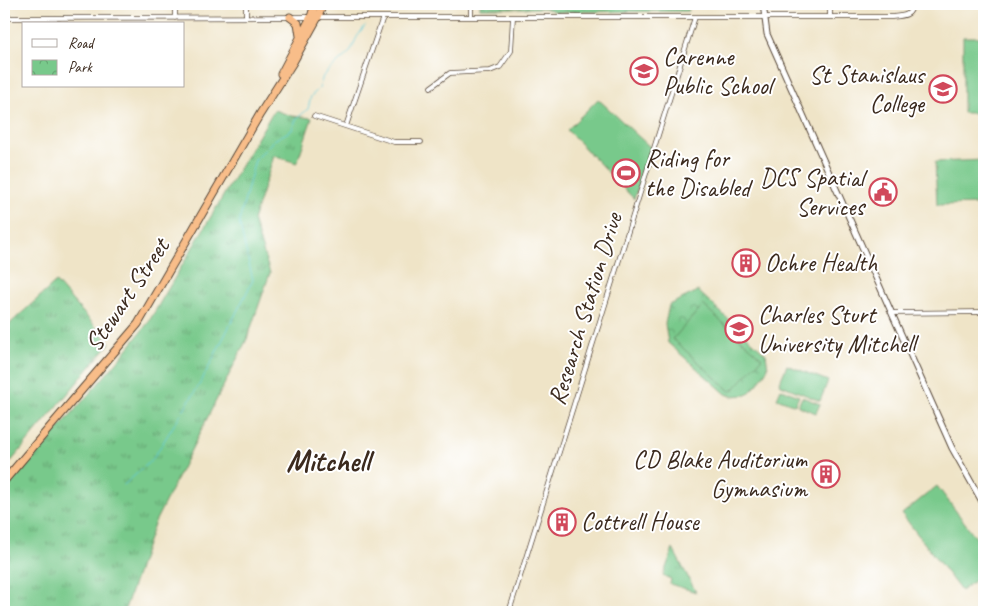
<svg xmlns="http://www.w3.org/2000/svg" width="988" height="616" font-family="Caveat,sans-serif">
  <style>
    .grass { fill: url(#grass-tufts); stroke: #5a7a54 }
    .park { fill: url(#park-crowns); stroke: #5a7a54 }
    .pitch { fill: #78c98b; stroke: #5a7a54 }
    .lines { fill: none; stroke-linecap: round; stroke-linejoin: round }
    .stream { stroke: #5ecad6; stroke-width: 1 }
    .minor-casing { stroke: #564637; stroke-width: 5.5 }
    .tertiary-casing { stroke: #564637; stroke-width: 7 }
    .trunk-casing { stroke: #564637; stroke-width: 9 }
    .minor { stroke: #fff; stroke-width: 4 }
    .tertiary { stroke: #fff; stroke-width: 5 }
    .trunk { stroke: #f8bd89; stroke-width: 7 }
    .labels { text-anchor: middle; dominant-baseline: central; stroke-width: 4; stroke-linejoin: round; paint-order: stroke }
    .poi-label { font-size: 25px; fill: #3b2a1e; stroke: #fff; text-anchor: start }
    .street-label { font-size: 25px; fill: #3b2a1e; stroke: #fff }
    .district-label { font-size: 30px; font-weight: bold; fill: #3b2a1e; stroke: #fff }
  </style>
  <defs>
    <pattern id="grass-tufts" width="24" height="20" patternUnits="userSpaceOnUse" patternTransform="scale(1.25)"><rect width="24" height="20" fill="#78c98b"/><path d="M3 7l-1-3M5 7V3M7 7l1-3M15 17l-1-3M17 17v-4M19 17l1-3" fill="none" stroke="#64a371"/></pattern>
    <pattern id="park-crowns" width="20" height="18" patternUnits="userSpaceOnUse" patternTransform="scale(1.25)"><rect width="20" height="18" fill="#78c98b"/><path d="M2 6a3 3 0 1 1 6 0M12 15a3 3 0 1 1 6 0" fill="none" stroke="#64a371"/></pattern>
  </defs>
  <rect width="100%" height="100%" fill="#fff"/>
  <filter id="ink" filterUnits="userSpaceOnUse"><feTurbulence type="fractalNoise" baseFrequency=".02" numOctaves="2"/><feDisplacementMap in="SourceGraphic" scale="10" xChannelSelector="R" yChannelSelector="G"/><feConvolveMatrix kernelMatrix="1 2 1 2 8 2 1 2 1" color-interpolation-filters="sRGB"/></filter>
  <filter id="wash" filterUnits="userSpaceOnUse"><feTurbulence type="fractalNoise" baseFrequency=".0096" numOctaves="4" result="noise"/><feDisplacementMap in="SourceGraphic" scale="20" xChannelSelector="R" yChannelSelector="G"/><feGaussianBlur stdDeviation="1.12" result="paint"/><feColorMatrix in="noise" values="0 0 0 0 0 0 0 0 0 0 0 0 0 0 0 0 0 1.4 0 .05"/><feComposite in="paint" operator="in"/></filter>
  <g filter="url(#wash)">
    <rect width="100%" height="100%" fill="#efe4c7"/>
    <path class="grass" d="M274,110L292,116L312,118L297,163L274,156L253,220L270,273L247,339L154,524L124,612L4,611V491L117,362L148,323Z
      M56,282L110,343L4,470V329Z
      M673,549L696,592L670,584L671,579L663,576Z"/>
    <path class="park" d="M480,4H687L689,11L557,12L545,8H480Z
      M698,291L766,354L768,368L757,385L747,395L731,396L726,394L668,343L665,324L669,305Z"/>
    <path class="pitch" d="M963,37H984V113H963Z
      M598,99L651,148L634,199L567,130Z
      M984,160V204L937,205L935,162Z
      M703,305L762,358L731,392L673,339Z
      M787,365L828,381L820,401L779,384Z
      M781,389L799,396L795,405L777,398Z
      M802,397L820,404L816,413L798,406Z
      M937,486L984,548V573L961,591L902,514Z"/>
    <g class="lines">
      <path class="stream" d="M124,485L152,460L201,382L253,280L239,222L255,160L274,140L292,130L296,119L308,109L311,96L319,89L323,76L350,52L357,37L365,26"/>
    </g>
  </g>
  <g filter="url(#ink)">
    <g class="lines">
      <g class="minor-casing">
        <path id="minor" d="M175,4V18
          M246,4V16
          M830,4V17
          M471,16V4
          M318,17H892C903,16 912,16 912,4
          M4,18L311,17
          M431,87L450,73L490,71L500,67L511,51L513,17
          M314,116L394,142H421
          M346,126L383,17
          M892,313L984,312
          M509,612L695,17"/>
      </g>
      <g class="tertiary-casing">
        <path id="tertiary" d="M763,4L767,34L952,448L984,505"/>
      </g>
      <g class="trunk-casing">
        <path id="trunk" d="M290,17L298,23L300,36
          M281,74L311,17L315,4
          M4,481L138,324L260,114L293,62L318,17L323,4"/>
      </g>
      <use href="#minor" class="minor"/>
      <use href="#tertiary" class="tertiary"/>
      <use href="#trunk" class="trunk"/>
    </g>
  </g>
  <defs>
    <g id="school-ring" transform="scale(1.4375)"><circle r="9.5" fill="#fff" stroke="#d1495b" stroke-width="1.5"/><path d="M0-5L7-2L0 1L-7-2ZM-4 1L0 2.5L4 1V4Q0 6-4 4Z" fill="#d1495b"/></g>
    <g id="stadium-ring" transform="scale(1.4375)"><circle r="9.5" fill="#fff" stroke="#d1495b" stroke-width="1.5"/><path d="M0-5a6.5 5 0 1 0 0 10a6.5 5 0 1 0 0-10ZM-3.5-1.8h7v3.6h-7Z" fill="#d1495b"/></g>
    <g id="civic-ring" transform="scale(1.4375)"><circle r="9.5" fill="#fff" stroke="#d1495b" stroke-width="1.5"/><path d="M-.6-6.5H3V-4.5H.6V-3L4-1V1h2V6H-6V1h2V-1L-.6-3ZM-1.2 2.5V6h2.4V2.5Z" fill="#d1495b"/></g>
    <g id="building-ring" transform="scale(1.4375)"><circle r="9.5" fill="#fff" stroke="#d1495b" stroke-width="1.5"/><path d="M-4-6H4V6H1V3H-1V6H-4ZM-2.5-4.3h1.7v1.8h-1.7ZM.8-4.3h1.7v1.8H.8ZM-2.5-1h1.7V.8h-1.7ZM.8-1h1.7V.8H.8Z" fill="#d1495b"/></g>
    <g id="university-ring" transform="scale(1.4375)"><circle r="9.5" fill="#fff" stroke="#d1495b" stroke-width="1.5"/><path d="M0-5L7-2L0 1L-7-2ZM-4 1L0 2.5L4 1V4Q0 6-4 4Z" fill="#d1495b"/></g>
  </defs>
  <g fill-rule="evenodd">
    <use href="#school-ring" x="644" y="71"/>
    <use href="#school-ring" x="943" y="89"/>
    <use href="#stadium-ring" x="626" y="173"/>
    <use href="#civic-ring" x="883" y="192"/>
    <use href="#building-ring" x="746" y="263"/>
    <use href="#university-ring" x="739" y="329"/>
    <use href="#building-ring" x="826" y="474"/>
    <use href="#building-ring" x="562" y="522"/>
  </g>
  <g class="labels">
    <g class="poi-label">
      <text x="663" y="57">Carenne<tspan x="663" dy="29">Public School</tspan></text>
      <text x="924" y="75" text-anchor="end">St Stanislaus<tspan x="924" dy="29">College</tspan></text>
      <text x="645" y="159">Riding for<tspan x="645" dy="29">the Disabled</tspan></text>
      <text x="864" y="178" text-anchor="end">DCS Spatial<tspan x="864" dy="29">Services</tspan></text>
      <text x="765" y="263">Ochre Health</text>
      <text x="758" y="315">Charles Sturt<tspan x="758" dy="29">University Mitchell</tspan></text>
      <text x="807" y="460" text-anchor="end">CD Blake Auditorium<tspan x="807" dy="29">Gymnasium</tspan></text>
      <text x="581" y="522">Cottrell House</text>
    </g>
    <g class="street-label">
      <text transform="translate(127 295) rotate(-56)">Stewart Street</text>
      <text transform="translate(585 309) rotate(-73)">Research Station Drive</text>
    </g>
    <g class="district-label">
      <text x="328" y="461">Mitchell</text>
    </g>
  </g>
  <rect width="988" height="616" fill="none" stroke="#fff" stroke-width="20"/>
  <rect x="22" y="22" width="162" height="65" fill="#ffffff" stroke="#b1aaa5"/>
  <rect x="32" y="39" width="25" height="8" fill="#ffffff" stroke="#b1aaa5"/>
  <text x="68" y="48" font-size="15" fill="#3b2a1e">Road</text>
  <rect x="32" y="60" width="25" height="15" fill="url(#park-crowns)" stroke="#b1aaa5"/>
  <text x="68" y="72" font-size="15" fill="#3b2a1e">Park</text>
</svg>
